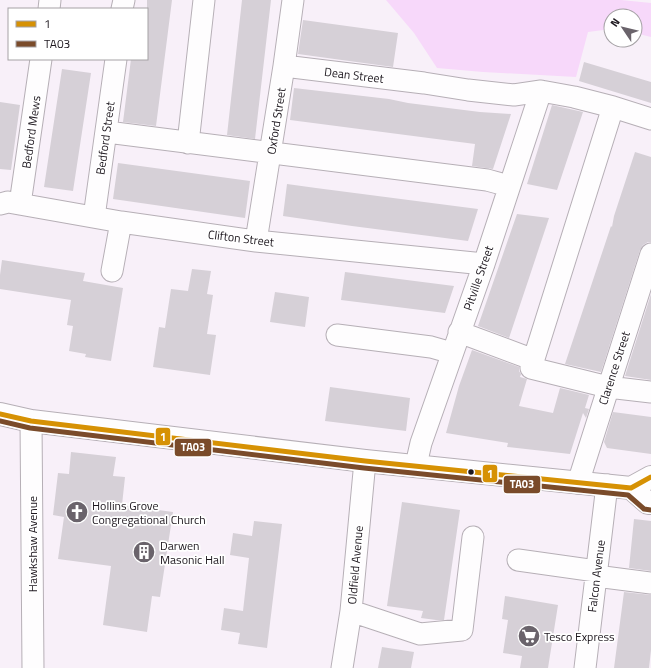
<svg xmlns="http://www.w3.org/2000/svg" width="651" height="668" font-family="'Titillium Web',sans-serif">
  <style>
    .green { fill: #f7d8fa }
    .building { fill: #d6d0d7 }
    .lines { fill: none; stroke-linecap: round; stroke-linejoin: round }
    .minor-casing { stroke: #b6afb6; stroke-width: 23 }
    .highway-casing { stroke: #b6afb6; stroke-width: 24 }
    .minor { stroke: #fefdfe; stroke-width: 21 }
    .highway { stroke: #fefdfe; stroke-width: 22 }
    .bus-1-casing { stroke: #fff; stroke-width: 8 }
    .bus-2-casing { stroke: #fff; stroke-width: 8 }
    .bus-1 { stroke: #d69104; stroke-width: 5 }
    .bus-2 { stroke: #7a4b2a; stroke-width: 5 }
    .bus-dot { fill: #1d171e; stroke: #fff; stroke-width: 1.5 }
    .labels { text-anchor: middle; dominant-baseline: central; stroke-width: 3.5; stroke-linejoin: round; paint-order: stroke }
    .street-label { font-size: 12px; fill: #1d171e; stroke: #fff }
    .poi-label { font-size: 12px; fill: #1d171e; stroke: #fff; text-anchor: start }
    .line-badge { stroke: #fff; stroke-width: 1.5 }
    .badge-label { font-size: 11px; text-anchor: middle; font-weight: bold; fill: #fff }
  </style>
  <rect width="100%" height="100%" fill="#f8f0f9"/>
  <path class="green" d="M386,0H621L651,3V37L635,33V16H611V29L588,32L576,77L483,72L437,68L414,33Z"/>
  <path class="building" d="M147,0H172L156,126L123,122L131,59H147Z
    M242,0H271L255,139L227,135Z
    M303,20L398,33L393,67L298,54Z
    M584,62L651,82V103L579,81Z
    M62,69L91,73L73,191L44,187Z
    M294,88L389,99L408,103L480,112L511,114L493,169L472,166L475,144L290,120Z
    M0,102L20,105L11,170L0,169Z
    M552,105L583,112L557,190L527,184Z
    M635,152L651,157V242H648L643,245L640,250L601,372L565,364L611,226L612,227L614,216Z
    M118,163L250,181L245,218L113,199Z
    M287,184L316,188L478,209L468,241L352,226L283,216Z
    M517,214L549,218L509,338L478,326Z
    M2,260L85,273L83,281L123,288L111,361L85,357L86,354L69,351L73,326L67,325L71,300L0,289V275Z
    M192,269L211,271L207,294L213,295L207,334L216,335L210,375L153,367L159,327L165,328L171,289L188,291Z
    M345,272L399,279L454,286L445,313L341,300Z
    M275,292L309,297L305,327L270,322Z
    M651,294V380L625,376Z
    M472,350L519,367V371L521,374L520,377L527,379L519,406L553,413L560,388L589,395L585,408L589,409L586,418L583,413L570,454L507,447L508,443L446,433L459,386Z
    M330,387L410,398L406,431L325,421Z
    M613,412L651,417V454L607,448L604,442Z
    M71,452L116,457L113,476L125,477L122,505L173,512L160,597L152,596L147,632L103,625L111,566L58,559L64,517L53,515L58,473L69,474Z
    M402,502L460,510L444,620H436L421,618L423,611L387,606Z
    M634,519L651,521V571L629,568Z
    M254,521L282,524L267,648L238,644L240,633L221,630L224,608L243,611L249,558L230,555L233,533L252,536Z
    M624,592L651,595V650L649,668H614Z
    M505,596L558,605L548,668H520L522,656L503,653L508,620L502,619Z
    M382,647L414,652L411,668H378Z"/>
  <g class="lines">
    <g class="minor-casing">
      <path id="minor" d="M49,9L50,0
        M122,9L124,0
        M284,66L424,83L468,90L514,95L541,91L574,97L613,107L651,119
        M613,107L531,368L608,387L651,392
        M107,132L487,180L509,186
        M188,143L204,0
        M0,204L8,202L121,222L256,241L484,264
        M20,204L41,59
        M94,217L116,59
        M256,241L284,66L293,0
        M112,271L121,222
        M459,332L534,360
        M337,335L431,347L452,353
        M31,421L33,668
        M416,465L421,443L484,264L541,91
        M578,483L651,254
        M518,560L596,571
        M596,576L651,583
        M351,611L420,634L462,630L473,537
        M342,668L351,611L365,461
        M585,668L607,485"/>
    </g>
    <g class="highway-casing">
      <path id="highway" d="M0,414L31,421L365,461L631,488L648,503H651
        M631,488L651,477"/>
    </g>
    <use href="#minor" class="minor"/>
    <use href="#highway" class="highway"/>
    <g class="bus-1-casing">
      <path id="bus-1" d="M0,414L31,421L365,461L631,488L651,477"/>
    </g>
    <g class="bus-2-casing">
      <path id="bus-2" d="M0,421L30,428L364,468L628,495L644,509L651,510"/>
    </g>
    <use href="#bus-1" class="bus-1"/>
    <use href="#bus-2" class="bus-2"/>
  </g>
  <defs>
    <g id="church-disc" transform="scale(1.15)"><circle r="9.5" fill="#6a636b" stroke="#fff"/><path d="M-1.2-6h2.4v3.5h3.3v2.4h-3.3V6h-2.4V-.1h-3.3v-2.4h3.3Z" fill="#fff"/></g>
    <g id="building-disc" transform="scale(1.15)"><circle r="9.5" fill="#6a636b" stroke="#fff"/><path d="M-4-6H4V6H1V3H-1V6H-4ZM-2.5-4.3h1.7v1.8h-1.7ZM.8-4.3h1.7v1.8H.8ZM-2.5-1h1.7V.8h-1.7ZM.8-1h1.7V.8H.8Z" fill="#fff"/></g>
    <g id="supermarket-disc" transform="scale(1.15)"><circle r="9.5" fill="#6a636b" stroke="#fff"/><path d="M-6-5.5h2.5l.6 2H6L4.5 2H-2.5L-4.4-4H-6ZM-1.5 3.2a1.3 1.3 0 1 0 .1 0ZM3 3.2a1.3 1.3 0 1 0 .1 0Z" fill="#fff"/></g>
  </defs>
  <g fill-rule="evenodd">
    <use href="#church-disc" x="77" y="512"/>
    <use href="#building-disc" x="144" y="552"/>
    <use href="#supermarket-disc" x="529" y="636"/>
  </g>
  <circle class="bus-dot" cx="471" cy="472" r="3.5"/>
  <g class="labels">
    <g class="street-label">
      <text transform="translate(354 75) rotate(7)">Dean Street</text>
      <text transform="translate(276 121) rotate(-81)">Oxford Street</text>
      <text transform="translate(31 132) rotate(-82)">Bedford Mews</text>
      <text transform="translate(105 138) rotate(-82)">Bedford Street</text>
      <text transform="translate(241 238) rotate(7)">Clifton Street</text>
      <text transform="translate(478 278) rotate(-71)">Pitville Street</text>
      <text transform="translate(614 368) rotate(-72)">Clarence Street</text>
      <text transform="translate(32 544) rotate(-90)">Hawkshaw Avenue</text>
      <text transform="translate(355 565) rotate(-85)">Oldfield Avenue</text>
      <text transform="translate(596 576) rotate(-83)">Falcon Avenue</text>
    </g>
    <g class="poi-label">
      <text x="92" y="505">Hollins Grove<tspan x="92" dy="14">Congregational Church</tspan></text>
      <text x="160" y="545">Darwen<tspan x="160" dy="14">Masonic Hall</tspan></text>
      <text x="544" y="636">Tesco Express</text>
    </g>
  </g>
  <g class="line-badge">
    <rect x="155" y="427" width="16" height="19" rx="4" fill="#d69104"/>
    <rect x="174" y="438" width="38" height="19" rx="4" fill="#7a4b2a"/>
    <rect x="482" y="464" width="16" height="19" rx="4" fill="#d69104"/>
    <rect x="503" y="475" width="38" height="19" rx="4" fill="#7a4b2a"/>
  </g>
  <g class="badge-label">
    <text x="163" y="441">1</text>
    <text x="193" y="451">TA03</text>
    <text x="490" y="478">1</text>
    <text x="522" y="488">TA03</text>
  </g>
  <rect x="8" y="8" width="140" height="52" fill="#ffffff" stroke="#a5a2a5"/>
  <rect x="16" y="21" width="20" height="6" fill="#d69104" stroke="#a5a2a5"/>
  <text x="44" y="28" font-size="12" fill="#1d171e">1</text>
  <rect x="16" y="41" width="20" height="6" fill="#7a4b2a" stroke="#a5a2a5"/>
  <text x="44" y="48" font-size="12" fill="#1d171e">TA03</text>
  <g transform="translate(623 28) rotate(305)"><circle r="19" fill="#ffffff" stroke="#a5a2a5"/>
  <path d="M0-3L7 15L0 10L-7 15Z" fill="#6a636b"/>
  <text y="-6" font-size="11" font-weight="bold" text-anchor="middle" fill="#1d171e">N</text>
  </g>
</svg>
